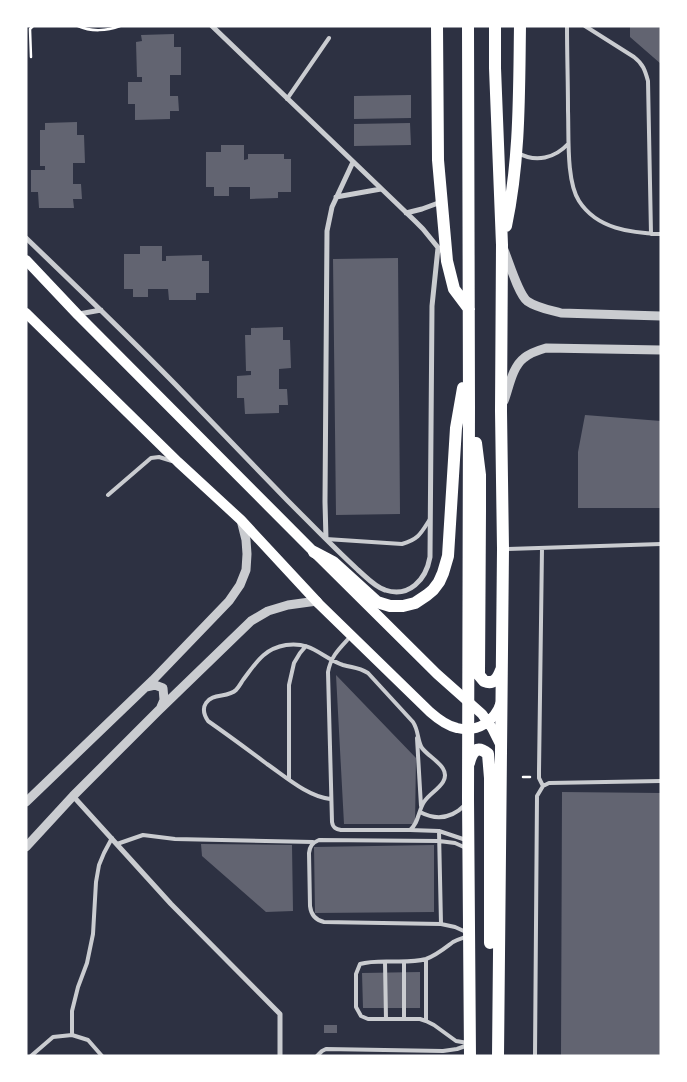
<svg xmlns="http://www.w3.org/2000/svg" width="687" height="1082" font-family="'DM Sans',sans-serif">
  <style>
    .building { fill: #626471 }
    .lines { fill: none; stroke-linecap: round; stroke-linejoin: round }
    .path { stroke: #fff; stroke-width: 2.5 }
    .service { stroke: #caccd0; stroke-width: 4 }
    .minor { stroke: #caccd0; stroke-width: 5 }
    .tertiary { stroke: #caccd0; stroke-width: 9 }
    .secondary { stroke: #fff; stroke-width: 10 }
    .trunk { stroke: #fff; stroke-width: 12 }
  </style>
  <rect width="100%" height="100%" fill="#2d3142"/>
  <path class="building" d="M630,26H661V64L630,37Z
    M174,34V47H181V75H170V96H178L179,111H170V119L135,120V104H128V82H142V77H137L136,42L142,41L141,35Z
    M411,95V118L354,119V96Z
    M77,122V135H84L85,163H73V184H81L82,199H73L74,208H39L38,192H31V170H45V166H40V130H45V123Z
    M410,123L411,145L354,146V124Z
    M221,145H244V160L248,159V154H284V159H291V192H278V198L250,199V187H229V196H214V187H206V152H221Z
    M140,246H162V261H166V256L202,255V261H209V293H196V300H169L168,289H148V297H133V289H124V254H140Z
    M398,258L400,514L336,515L333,259Z
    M283,327V340H290L291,368L279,369V389H287L288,405H279V413L245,414L244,398H237V376L251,375V371H246L245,335H251V328Z
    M585,415L661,421V508H578V452Z
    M336,675L416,758L415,824H344Z
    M562,792L661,793V1056H561Z
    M201,844L292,845L293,911L266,912L202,856Z
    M434,845V912L315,913L314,847Z
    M420,972V1008H363L362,973Z
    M324,1025H337V1033H324Z"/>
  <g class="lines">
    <path class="path" d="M78,26C91,32 107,31 120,26
      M31,57L30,29L33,26
      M523,777H530"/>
    <path class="service" d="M567,26C567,54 568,83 568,111C569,135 566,181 579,201C597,229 631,233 661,234
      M585,26L634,57C643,64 645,70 648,81L651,234
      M287,99L329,38
      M518,153C536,163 555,158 568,144
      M108,495L151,458L159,457L172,461
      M326,539L402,544C419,539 421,533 430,519
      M542,548L539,771V778L543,786
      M505,549L661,544
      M417,738L421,806
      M289,779V685L294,663L300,653L306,646
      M330,799C307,796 286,777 267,764C247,749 228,735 208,721C204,715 202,709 206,703C212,693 228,698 236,690C239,687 241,683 243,680C256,663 263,649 286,645C312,641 322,658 343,665C353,668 358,667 368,673L413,722C419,731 417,740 422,748C429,758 452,767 443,782C438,790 429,794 424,802C418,811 419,823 410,830H341C336,829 333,828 332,822L328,672C331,656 339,649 350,637
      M420,812C437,821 452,818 465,805
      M410,830L439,831L466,840
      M439,831L441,924
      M117,844L143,835L175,839L313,842
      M466,932L455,927L441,924L324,922C315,920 311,915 310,906L309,853C310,846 312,843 319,840L439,841L455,843L466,848
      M468,936C463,938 458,939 453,942C445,948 437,955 426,959C405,965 380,958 360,964L356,974V1007L361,1016L368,1019H420L426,1021L434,1025L456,1041L468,1043
      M426,959V1021
      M385,962L386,1019
      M404,962V1019
      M72,1035V1011L78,987L87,963L93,934L96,882L99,865L104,853L112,838
      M31,1056L53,1037L72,1035L88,1040L102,1056
      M317,1056L322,1051L326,1049L443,1051L457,1049L468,1045
      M535,1056L537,796L543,786L549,783L661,781"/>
    <path class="minor" d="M212,26L415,221L423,229L440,250
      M336,197L381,189
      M406,213L422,209L441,202
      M26,238C76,286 126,334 175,384C213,423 250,462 288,501C311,524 334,548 358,570C366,577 375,587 385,590C409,598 426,580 430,557L432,306L438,248
      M79,314L101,310
      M326,539L325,502L327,231L332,207L353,162
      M73,796L171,904L280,1014V1056"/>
    <path class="tertiary" d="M504,250C509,262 518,293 527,301C537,308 550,310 561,313L661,316
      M504,401C509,388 512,367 524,358C530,353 539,350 546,348L661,350
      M146,687L155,685L163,688L164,700L161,707
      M26,802L153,680L229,601L240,585L246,570L247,554L246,540L241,520
      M26,847L73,796L158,711L251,621L268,611L288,605L317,601"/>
    <path class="secondary" d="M26,260L78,315L314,552L437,674L482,714L492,728L500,744
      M26,313L178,462L241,520L319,604L430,712C438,719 447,726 457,728C478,733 495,721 501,702"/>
    <path class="trunk" d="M437,26L438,160L447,261L454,289L469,309
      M468,26L469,406L468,798L470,1056
      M495,26V68L502,245L501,411L503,549L498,1056
      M506,226C520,160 519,93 520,26
      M476,443L480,475V511L479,675L484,681C494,685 498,678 501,670
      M314,552L333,562L377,602L390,606H403L415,603L427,595L433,590L439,582L443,573L448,556L456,428L463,388
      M469,763C472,751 477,745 488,754L490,778V943"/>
  </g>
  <rect width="687" height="1082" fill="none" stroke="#ffffff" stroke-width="55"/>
</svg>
